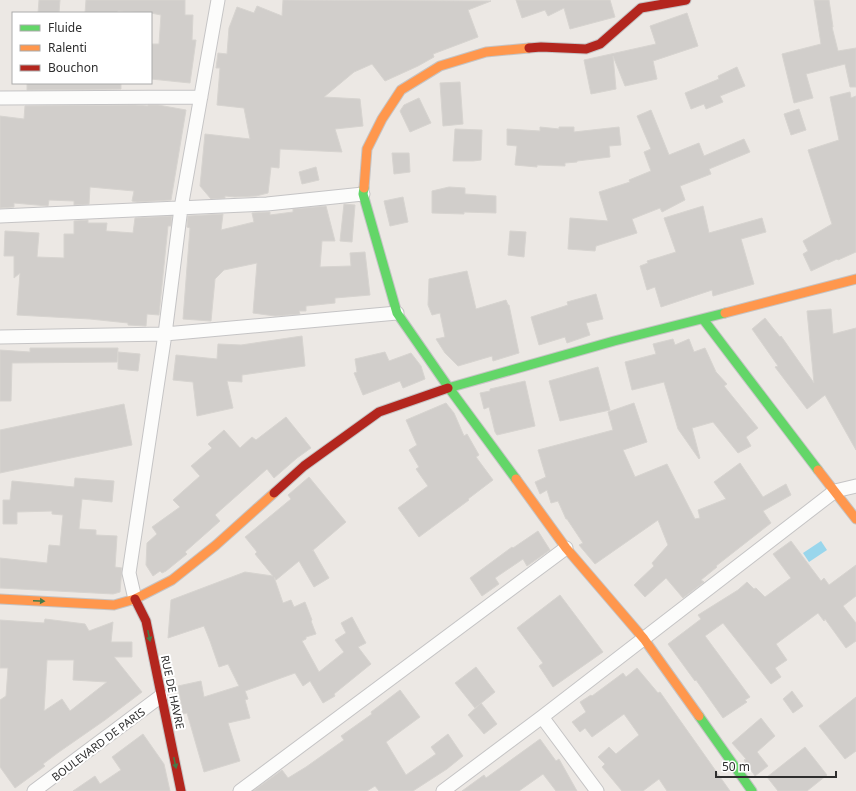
<svg xmlns="http://www.w3.org/2000/svg" width="856" height="791" font-family="'Noto Sans',sans-serif">
  <style>
    .water { fill: #99d6ec }
    .building { fill: #d1cecb; stroke: #d7d4d0; fill-rule: evenodd }
    .lines { fill: none; stroke-linecap: round; stroke-linejoin: round }
    .street-casing { stroke: #c5c4c5; stroke-width: 15 }
    .fast-casing { stroke: #c5c4c5; stroke-width: 11 }
    .slow-casing { stroke: #c5c4c5; stroke-width: 11 }
    .jam-casing { stroke: #c5c4c5; stroke-width: 11 }
    .street { stroke: #fcfcfb; stroke-width: 13 }
    .fast { stroke: #63d668; stroke-width: 9 }
    .slow { stroke: #ff974d; stroke-width: 9 }
    .jam { stroke: #b3261e; stroke-width: 9 }
    .oneway { fill: #467a48 }
    .labels { text-anchor: middle; dominant-baseline: central; stroke-width: 4; stroke-linejoin: round; paint-order: stroke }
    .street-label { font-size: 11px; fill: #2e2e2e; stroke: #fff }
  </style>
  <rect width="100%" height="100%" fill="#ece8e4"/>
  <path class="water" d="M821,541L827,550L809,562L803,553Z"/>
  <path class="building" d="M39,0H60L59,13H38Z
    M86,0H185V15H193L192,40H196L190,83L151,79V44H159L161,15L151,13L118,11L117,13H85Z
    M283,0L491,1L468,10L478,37L433,54L434,57L418,66L385,81L372,64L354,72L324,97L360,99L363,126L335,129L342,152L280,149L279,168L271,167L268,193L256,196L235,197L225,196V198L211,199L200,186L205,134L250,139L244,108L217,105L220,68H216L218,53L227,54L229,28L237,7L254,13L257,6L282,16Z
    M516,0H610L615,17L570,29L564,8L548,16L545,10L522,18Z
    M814,0H829L833,27H832L838,51L856,48V87H850L845,64L806,74L813,98L794,103L782,54L821,44Z
    M687,13L698,46L653,61L657,79L625,86L613,56L616,89L591,94L584,60L656,44L650,26Z
    M737,67L745,86L720,96L723,102L706,109L704,104L691,109L685,93L719,79L718,76Z
    M460,82L463,124L443,126L440,83Z
    M27,83H121V89L27,90Z
    M850,92L851,98L856,96V252L838,260L837,259L811,271L803,254L808,251L803,241L832,224L808,150L839,140L830,97Z
    M419,98L431,123L410,132L400,111L404,105Z
    M135,105L148,106V105H158L186,110L171,200L137,202L132,201L134,191L90,187L89,204L74,205V201L49,200L48,206L14,203V207L0,208V116L24,119L25,106Z
    M799,109L806,130L791,135L784,114Z
    M651,110L669,155L699,143L704,156L744,139L750,152L709,169L711,174L680,186L685,200L662,212L660,208L632,219L637,233L596,246L595,251L568,249L570,218L608,221L599,192L630,182L629,180L651,171L644,152L651,149L637,116Z
    M540,127L559,129V127H574V132L619,127L621,145L609,146L610,157L577,161V162L565,163V166L537,165V167L515,165L517,146L507,145V129L540,131Z
    M455,129L482,130L481,160L473,161H453Z
    M392,153H409L410,172L394,174Z
    M316,167L319,180L302,184L299,172Z
    M449,187L465,188V194L496,196V213L464,212V214L432,213V191Z
    M403,197L408,222L390,226L384,201Z
    M344,204L355,205L352,242L340,241Z
    M326,206L335,241H322L320,267L351,266L350,253L365,252L370,295L335,298V303L306,306V311H299L300,314L275,316L253,313L257,263L224,270L215,279L211,321L183,319L190,228L187,227L188,216L223,214L221,230L254,222L252,213L267,212H270V215L293,212V209Z
    M703,206L709,233L762,218L766,232L741,239L754,284L713,296L712,290L661,307L655,287L647,290L640,266L648,263L647,261L676,252L664,218Z
    M172,216L171,226H168L159,315L147,314L146,326L128,325V323L90,319L17,315L20,273L14,278V256H4L5,231L39,233L37,257L64,258V234H74V221L88,220V223H107L106,231L133,233L135,218Z
    M510,231L526,232L524,257L508,255Z
    M467,271L476,309L506,300L508,305H509L519,353L493,361L492,356L458,366L445,353L436,339L445,337L440,313L432,315L428,305L429,279Z
    M596,294L603,319L586,323L590,335L567,343L565,337L539,345L531,317L568,305L567,302Z
    M831,309L833,334L856,328V450L825,395L807,409L775,367L778,366L752,329L765,318L780,337L781,336L814,383L807,311Z
    M302,336L305,366L242,375V382L227,381L233,408L197,416L193,382L173,380L176,355L217,359L218,344L241,345Z
    M673,339L675,345L689,339L694,352L705,348L716,372L727,384L724,386L758,428L746,437L751,446L738,453L713,422L692,428L700,458L699,459L678,429L664,382L632,390L625,362L656,354L653,344Z
    M30,348H118L117,362L12,363L11,401H0V350L30,352Z
    M118,352L140,354L138,371L118,369Z
    M385,352L389,361L411,353L421,366L425,379L403,388L400,381L363,395L354,373L357,372L355,359Z
    M598,367L610,410L560,421L549,381Z
    M525,381L535,426L497,435L495,432L489,407L484,409L480,393L490,391V389Z
    M446,403L454,413L464,436L467,434L479,455L476,457L493,480L468,499L469,500L419,537L398,508L428,486L416,469L419,467L409,450L417,445L406,420Z
    M634,403L647,442L623,450L635,477L667,464L695,519L700,518L698,510L726,499L714,482L740,463L763,497L786,484L791,495L763,511L771,523L716,566L717,567L701,580L704,582L683,598L666,578L645,597L634,585L654,566L652,563L668,545L658,520L595,564L579,545L583,543L567,519H566L558,501L551,503L547,490L540,494L535,482L546,477L538,450L613,430L608,412Z
    M124,404L132,445L0,473V430Z
    M286,417L311,448L297,458L274,478L267,469L215,515L220,521L185,552L187,554L166,571L162,573L160,571L153,576L146,565L147,543L157,534L152,527L180,507L173,500L200,476L191,466L212,448L208,444L224,430L240,448L252,437L256,440Z
    M309,477L346,522L312,551L313,550L329,578L314,587L299,561L276,580L274,577L283,603L291,600L294,607L305,602L312,620L311,621L316,634L306,637V639L302,641L319,672L344,652L335,640L346,633L341,623L352,617L366,643L358,647L371,664L334,694L335,696L323,703L310,681L303,686L295,673L245,691L248,699L245,700L250,718L228,723L240,761L204,772L187,713L183,714L178,686L201,681L204,697L239,686L228,664L219,667L210,641L204,626L168,638L171,600L245,572L273,576L255,554L257,552L245,537L291,499L288,495Z
    M75,478L114,481L112,502L82,499L79,529L96,530V535L117,536L115,567L122,568L120,592L113,594L0,588V558L47,563L49,545L60,546L63,515L52,514V511L17,512V524H3V500H10L12,481L74,487Z
    M538,531L550,550L527,566L523,559L495,578L499,584L482,596L470,578L512,547L513,548Z
    M791,541L821,581L824,578L829,585L856,565V596L843,606L856,623V641L846,648L825,619L824,621L818,613L776,644L787,660L775,668L781,677L771,684L723,623L705,636L750,697L745,700L747,702L723,718L696,680L695,681L668,644L701,619L698,615L738,590L747,582L754,589L756,588L765,597L791,578L773,554Z
    M560,595L603,652L553,687L539,666L543,663L517,628Z
    M45,619L85,624L89,631L113,622L111,642H132V657H114L142,692L105,720L59,752L43,764L45,766L15,788L0,767V700L6,696L8,668H0V620L44,623ZM47,660H74L73,680L107,682L70,711L62,699L44,711Z
    M476,667L495,692L475,708L455,683Z
    M637,668L658,693L660,692L730,791H667L659,779L643,791H622L602,767L605,764L598,757L609,747L616,754L639,735L624,714L592,737L585,728L580,732L572,722L586,712L580,702L591,695L592,696L623,673L626,677Z
    M400,690L420,717L386,742L406,775L436,754L431,747L448,734L463,756L447,769L413,791H379L375,786L367,791H253L282,770L288,778L306,767L344,740L341,736L372,714L371,712Z
    M792,691L803,706L793,713L783,699Z
    M856,697V751L845,759L819,726Z
    M481,703L497,724L484,734L468,715Z
    M761,718L775,736L757,752L768,766L755,776L744,760L746,759L732,743Z
    M143,734L164,764L170,791H73L95,776L100,784L121,770L112,757Z
    M540,739L556,761L559,759L577,791H556L543,774L519,791H462L484,775L486,778Z
    M805,747L827,775L807,791H778L767,777Z"/>
  <g class="lines">
    <g class="street-casing">
      <path id="street" d="M0,98L201,97
        M0,216L267,204L363,194
        M0,337L165,334L397,313
        M135,599L129,573L165,334L181,208L218,0
        M542,717L597,791
        M34,791L161,696
        M240,791L566,548
        M443,791L542,717L835,491L856,486"/>
    </g>
    <g class="fast-casing">
      <path id="fast" d="M364,188L363,194L397,313L449,388L516,479
        M703,319L818,470
        M448,388L614,341L725,313
        M699,716L752,791"/>
    </g>
    <g class="slow-casing">
      <path id="slow" d="M364,188L367,149L382,119L401,90L440,66L486,52L529,48
        M725,313L856,279
        M818,470L856,519
        M516,479L566,548L644,639L699,716
        M0,599L114,605L135,599L172,580L216,545L274,493"/>
    </g>
    <g class="jam-casing">
      <path id="jam" d="M529,48L541,47L586,49L600,44L641,8L686,0
        M274,493L304,466L379,412L448,388
        M135,599L146,621L181,791"/>
    </g>
    <use href="#street" class="street"/>
    <use href="#fast" class="fast"/>
    <use href="#slow" class="slow"/>
    <use href="#jam" class="jam"/>
  </g>
  <defs><path id="oneway-solid" d="M-6-.8H1V-3.2L6.5 0L1 3.2V.8H-6Z"/></defs>
  <g class="oneway">
    <use href="#oneway-solid" transform="translate(39 601) rotate(3)"/>
    <use href="#oneway-solid" transform="translate(149 636) rotate(78)"/>
    <use href="#oneway-solid" transform="translate(175 763) rotate(78)"/>
  </g>
  <g class="labels">
    <g class="street-label">
      <text transform="translate(173 692) rotate(78)">RUE DE HAVRE</text>
      <text transform="translate(98 744) rotate(-37)">BOULEVARD DE PARIS</text>
    </g>
  </g>
  <rect x="12" y="12" width="140" height="72" fill="#ffffff" stroke="#ababab"/>
  <rect x="20" y="25" width="20" height="6" fill="#63d668" stroke="#ababab"/>
  <text x="48" y="32" font-size="12" fill="#2e2e2e">Fluide</text>
  <rect x="20" y="45" width="20" height="6" fill="#ff974d" stroke="#ababab"/>
  <text x="48" y="52" font-size="12" fill="#2e2e2e">Ralenti</text>
  <rect x="20" y="65" width="20" height="6" fill="#b3261e" stroke="#ababab"/>
  <text x="48" y="72" font-size="12" fill="#2e2e2e">Bouchon</text>
  <path d="M716 771v6h120v-6" fill="none" stroke="#2e2e2e" stroke-width="2"/>
  <text x="722" y="771" font-size="12" fill="#2e2e2e" stroke="#ffffff" stroke-width="3" paint-order="stroke">50 m</text>
</svg>
